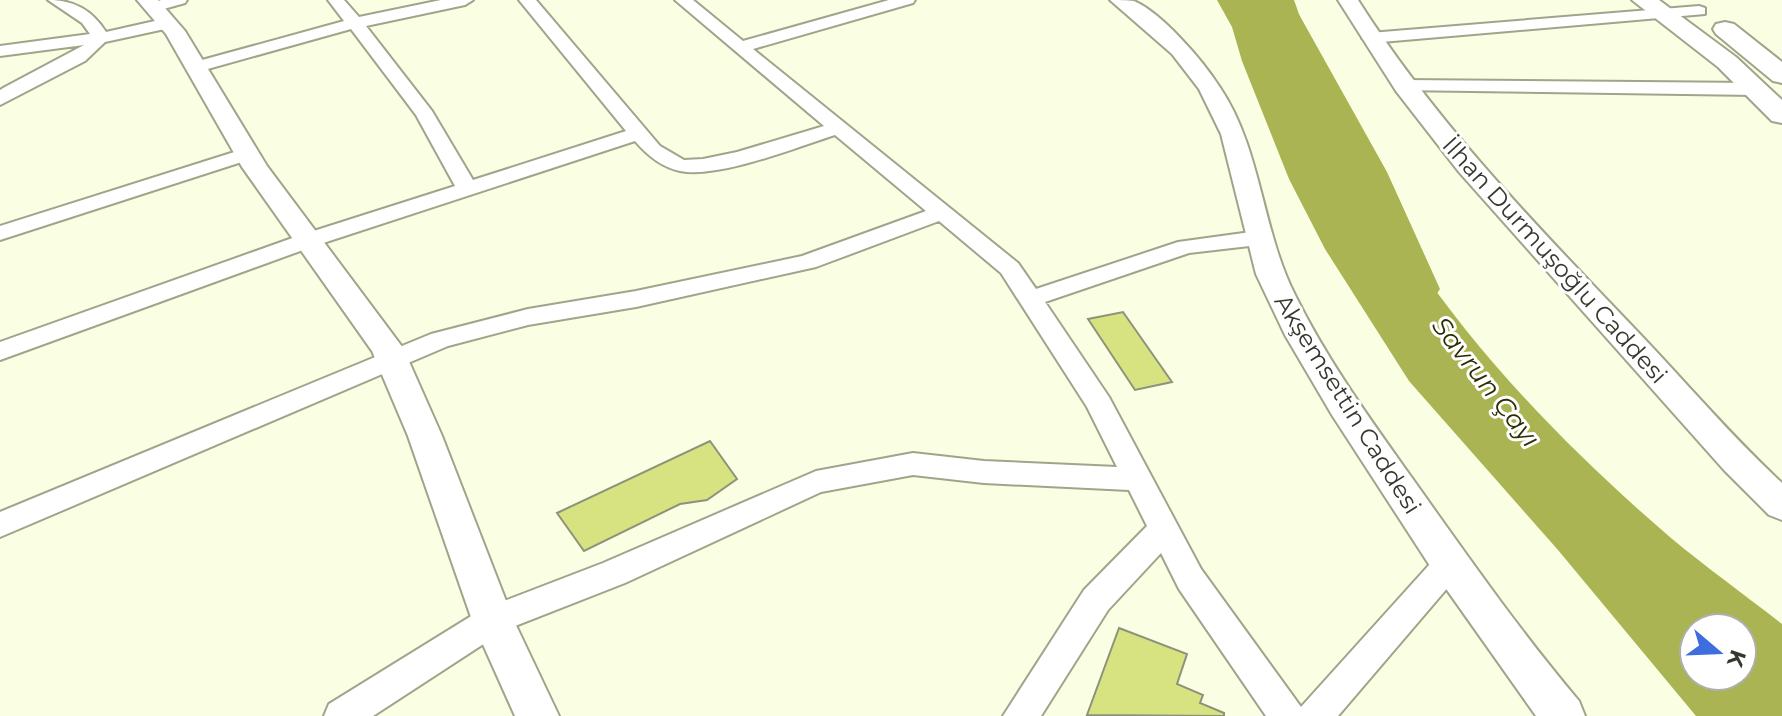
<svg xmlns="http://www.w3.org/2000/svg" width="1782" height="716" font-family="Montserrat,sans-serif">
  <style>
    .water { fill: #aab453; fill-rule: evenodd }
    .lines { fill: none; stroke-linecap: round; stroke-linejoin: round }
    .river { fill: #aab453; fill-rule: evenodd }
    .building { fill: #d7e381; stroke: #8e927a; stroke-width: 2 }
    .minor-casing { stroke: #a1a48b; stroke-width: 4 }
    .tertiary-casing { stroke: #a1a48b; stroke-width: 4 }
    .secondary-casing { stroke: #a1a48b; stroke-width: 4 }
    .minor { fill: #fff; fill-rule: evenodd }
    .tertiary { fill: #fff; fill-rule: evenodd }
    .secondary { fill: #fff; fill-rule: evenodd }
    .labels { text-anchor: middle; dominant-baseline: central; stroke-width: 6; stroke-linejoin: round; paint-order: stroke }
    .street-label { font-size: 24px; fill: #36382e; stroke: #fff }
    .water-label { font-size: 26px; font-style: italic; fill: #2b2f04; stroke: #fff }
  </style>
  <rect width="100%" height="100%" fill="#fafee3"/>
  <path class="water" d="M1217,0H1294C1302,21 1307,43 1313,64C1322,94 1337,126 1351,153C1426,303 1545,430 1671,538C1707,568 1745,595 1782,624V716H1696L1558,550L1409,381L1325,249L1289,179L1242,61L1232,27ZM1694,628H1742V676H1694Z"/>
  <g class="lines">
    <path class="river" d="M1263,0H1291L1387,172L1440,289L1434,298L1419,302L1404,298L1398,289L1371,215L1351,172Z"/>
  </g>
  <path class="building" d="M1123,312L1172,382L1135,390L1088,319Z
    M710,441L737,479L707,500L680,504L584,551L557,513Z
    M1119,628L1187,654L1177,684L1203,695L1200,703L1224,713V716L1087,715Z"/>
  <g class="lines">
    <g class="minor-casing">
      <path id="minor" d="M48,0C74,0 92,10 106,32L168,18L176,23L174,27L105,42L85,61L0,105V90L5,87L84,45L0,56V46L90,34L82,23Z
        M161,0H187L185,3L153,12L145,7Z
        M328,0H344L359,17L441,0H473L465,5L366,26L432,111L473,180L626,131L519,0H536L660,146L684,160L703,159L737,152L824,126L675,0H693L743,41L889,0H915L913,3L753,49L1018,263L1036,289L1178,242L1258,231L1266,233L1269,238L1266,243L1258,245L1189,253L1045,302L1109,397L1201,569L1301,707L1439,554L1450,550L1461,554L1466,563L1461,572L1338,716H1266L1179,589L1161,553L1108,610L1041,716H1003L1084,590L1147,526L1129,490L984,483L913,475L821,492L625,583L505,630L373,716H324L329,704L481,610L603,563L816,471L913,453L984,461L1117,467L1087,407L1001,273L939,221L816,267L636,307L528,325L448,346L0,537V512L431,334L528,309L636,291L802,256L926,211L835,135C797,147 718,179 680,171C661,167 647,155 635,141L314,246L0,360V342L298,236L455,186L416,115L351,29L197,72L188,67L191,63L344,21Z
        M1699,6L1705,8V14L1370,43L1362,38L1370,33Z
        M1404,80L1755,83L1764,89L1755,95L1398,90L1395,86L1398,82Z
        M247,148L257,154L254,158L0,240V226Z"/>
    </g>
    <g class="tertiary-casing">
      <path id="tertiary" d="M137,0H158L185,31L267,166L403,348L442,436L513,619L559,716H515L472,620L408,436L372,351L242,167L166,34Z
        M1110,0C1117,0 1128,0 1134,1C1162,13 1203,61 1219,86C1262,149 1261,228 1295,295C1327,360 1370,419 1412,478C1466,554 1519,630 1579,701L1585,716H1536L1430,566L1332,415L1285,335L1256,274L1221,134L1199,89L1172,54Z
        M1338,0H1358C1436,123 1535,224 1635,329C1684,380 1730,435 1782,483V520L1769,515L1724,470L1459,172L1396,91Z"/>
    </g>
    <g class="secondary-casing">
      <path id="secondary" d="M1632,0H1659L1736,57L1782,100V123L1772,121L1718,67Z
        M1725,22L1734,24L1782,62V83L1773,81L1716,34L1713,29L1716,24Z"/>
    </g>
    <use href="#minor" class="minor"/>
    <use href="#tertiary" class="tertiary"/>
    <use href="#secondary" class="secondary"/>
  </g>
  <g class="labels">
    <g class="street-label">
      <text transform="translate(1555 260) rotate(48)">İlhan Durmuşoğlu Caddesi</text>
      <text transform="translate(1348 404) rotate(58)">Akşemsettin Caddesi</text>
    </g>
    <g class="water-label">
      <text transform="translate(1486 382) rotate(52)">Savrun Çayı</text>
    </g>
  </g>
  <g transform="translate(1718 652) rotate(109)"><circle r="38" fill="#ffffff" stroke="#afafab" stroke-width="2"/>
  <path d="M0-6L14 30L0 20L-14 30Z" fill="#3e6dde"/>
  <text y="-12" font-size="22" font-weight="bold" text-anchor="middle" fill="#36382e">K</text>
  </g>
</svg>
